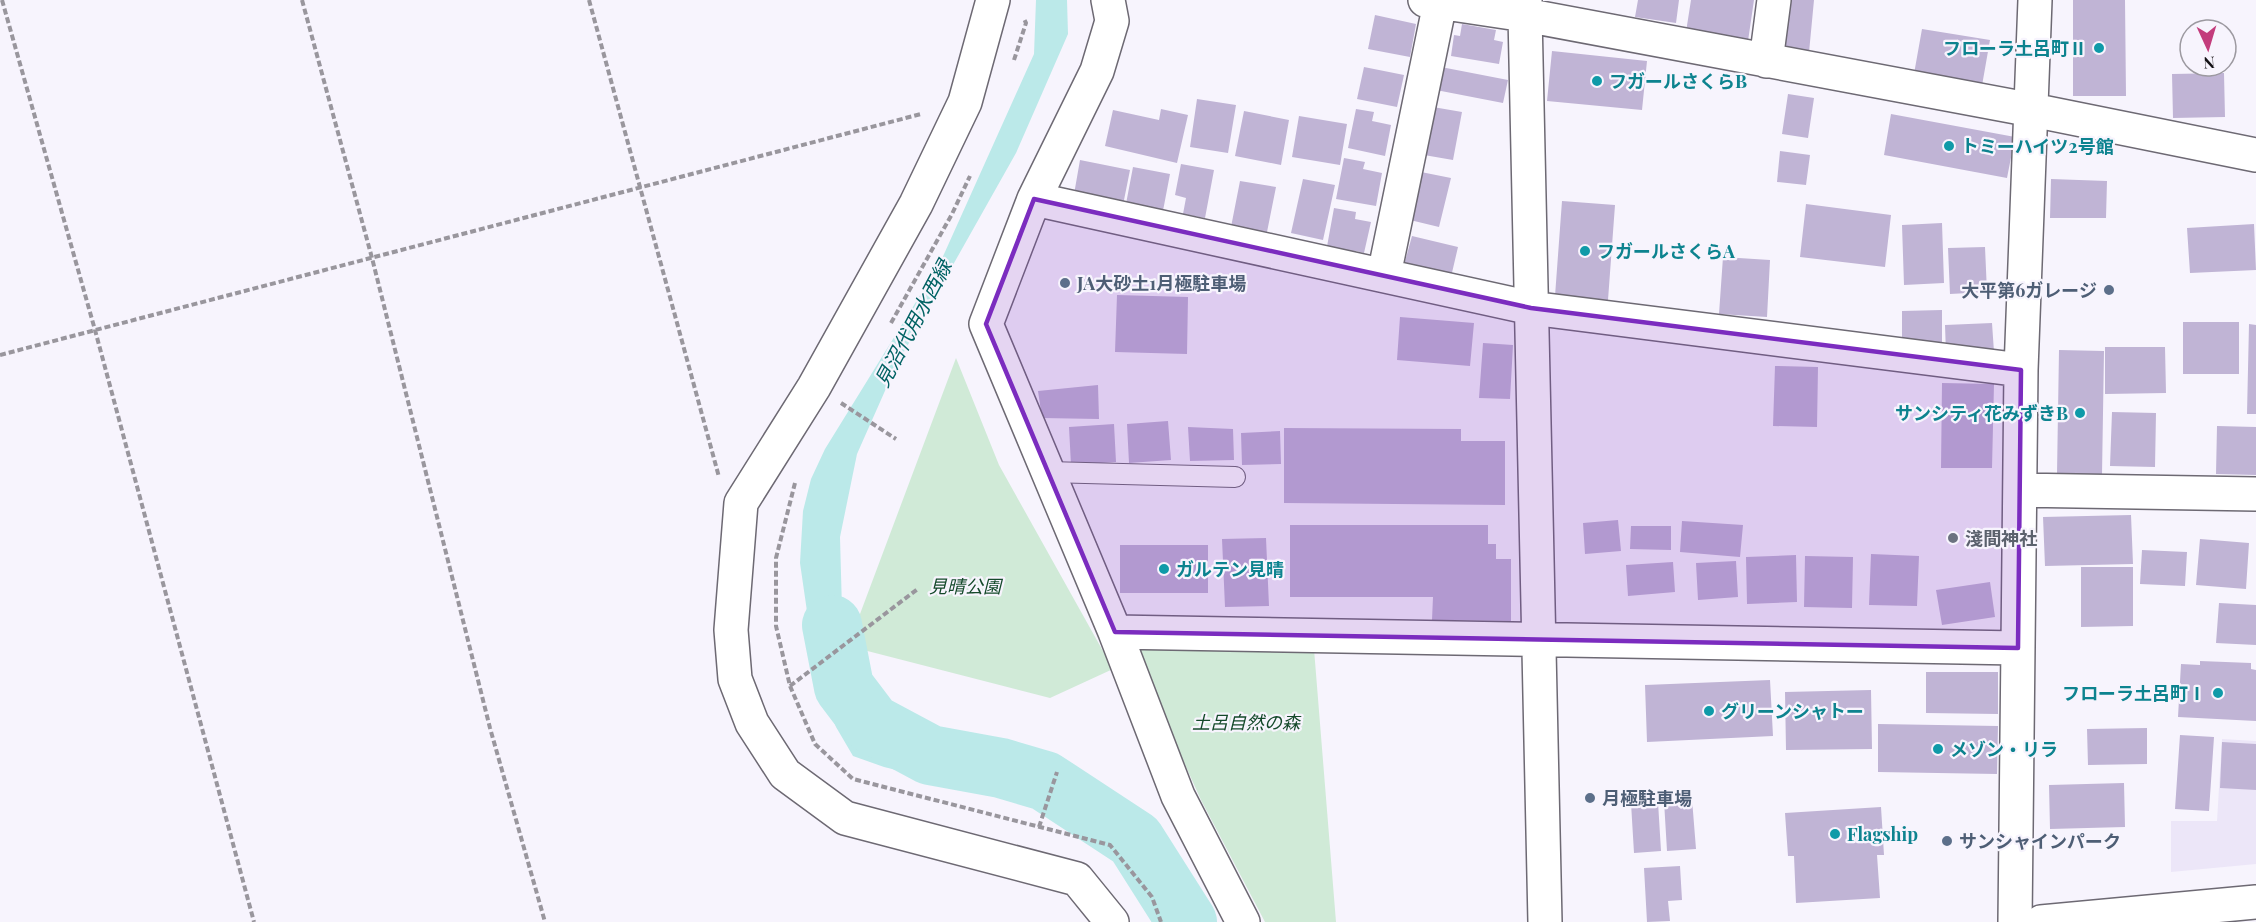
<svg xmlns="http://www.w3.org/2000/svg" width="2256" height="922" font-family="'Playfair Display','Noto Sans JP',serif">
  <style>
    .built { fill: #ece6f8 }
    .green { fill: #d0ead7 }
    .water { fill: #bbe9e9 }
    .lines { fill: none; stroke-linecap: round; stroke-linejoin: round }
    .river { stroke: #bbe9e9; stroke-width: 60 }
    .building { fill: #c0b4d5 }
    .lane-casing { stroke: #6d6973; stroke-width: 22 }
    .street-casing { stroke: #6d6973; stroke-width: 36 }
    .secondary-casing { stroke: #6d6973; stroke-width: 36 }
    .path { stroke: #99969d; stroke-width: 4; stroke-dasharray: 6 3; stroke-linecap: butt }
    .lane { stroke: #fff; stroke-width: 20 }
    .street { stroke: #fff; stroke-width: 33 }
    .secondary { stroke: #fff; stroke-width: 33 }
    .marked { fill: #7b2cbf; fill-opacity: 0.2; stroke: #7b2cbf; stroke-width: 4.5; stroke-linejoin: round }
    .culture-dot { fill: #0f9aa8; stroke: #f7f4fd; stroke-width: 2 }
    .service-dot { fill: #5c6f8a; stroke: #f7f4fd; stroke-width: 2 }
    .worship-dot { fill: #6b7280; stroke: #f7f4fd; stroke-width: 2 }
    .labels { text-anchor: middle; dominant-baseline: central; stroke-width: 4.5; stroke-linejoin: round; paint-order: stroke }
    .culture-label { font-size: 18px; font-weight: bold; fill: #0d838f; stroke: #f7f4fd; text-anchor: start }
    .service-label { font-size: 18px; font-weight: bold; fill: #4e5e75; stroke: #f7f4fd; text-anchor: start }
    .worship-label { font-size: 18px; font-weight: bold; fill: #5b616d; stroke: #f7f4fd; text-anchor: start }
    .park-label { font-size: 18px; font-style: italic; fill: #14492a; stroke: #f7f4fd }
    .water-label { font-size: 20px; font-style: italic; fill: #006263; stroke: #f7f4fd }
  </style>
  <rect width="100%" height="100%" fill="#f7f4fd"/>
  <path class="built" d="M2222,739L2256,741V864L2171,872V821H2217Z"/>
  <path class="green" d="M956,358L999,465L1113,669L1050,698L848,646Z
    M1132,647L1314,649L1336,922H1265L1201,800Z"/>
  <path class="water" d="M1036,0H1067L1068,34L1016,153L896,366L857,454L840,537L842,610L849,668L862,726C885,734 908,743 931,749C957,757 986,757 1011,767C1089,797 1171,842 1206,922H1179L1133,860L1057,809L884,767L853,756L836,727L820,684L811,639L800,563L803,511L811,479L825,449L940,263L1034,54Z"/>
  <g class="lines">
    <path class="river" d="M832,625L844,687L872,724L930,755L1001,768L1045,781L1135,840L1187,922"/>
  </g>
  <path class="building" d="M1638,0H1679L1676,23L1635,17Z
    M1691,0H1754L1748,41L1686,32Z
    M1778,0H1814L1808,63L1772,59Z
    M2073,0H2125L2126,96H2073Z
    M1375,15L1416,24L1410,57L1368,49Z
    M1462,24L1496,30L1494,40L1503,42L1499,64L1451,56L1454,35L1460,36Z
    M1922,29L1990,40L1980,97L1912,85Z
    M1552,51L1647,61L1642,110L1547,101Z
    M1364,67L1404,75L1397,107L1357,99Z
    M1441,67L1508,80L1503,103L1436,90Z
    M2224,73L2225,117L2173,118L2172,74Z
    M1788,94L1814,98L1808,138L1782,134Z
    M1197,99L1236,105L1228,153L1190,147Z
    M1433,107L1462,112L1453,160L1424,155Z
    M1161,109L1188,115L1177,163L1105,146L1113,110L1159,120Z
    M1356,109L1374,112L1372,121L1391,125L1385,156L1348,148Z
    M1244,111L1289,120L1281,165L1235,156Z
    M1891,114L2015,137L2007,178L1884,155Z
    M1299,116L1347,124L1340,165L1292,157Z
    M1780,151L1810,155L1806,185L1777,182Z
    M1344,158L1365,162L1363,169L1382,173L1376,206L1336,199Z
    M1080,160L1130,170L1122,210L1073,200Z
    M1181,164L1214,170L1205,218L1183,214L1186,198L1175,195Z
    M1133,167L1170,174L1162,216L1125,209Z
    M1421,172L1451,178L1439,227L1410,220Z
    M1303,179L1335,185L1323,240L1291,233Z
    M2051,179L2107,181L2106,218H2050Z
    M1240,181L1276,187L1267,232L1231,227Z
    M1562,201L1615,205L1608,300L1555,296Z
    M1806,204L1891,215L1885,267L1800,257Z
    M1334,208L1356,212L1355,219L1371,222L1364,253L1356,251L1355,257L1326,252Z
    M1942,223L1944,283L1904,285L1902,225Z
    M2254,224L2256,270L2190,273L2187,228Z
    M1412,236L1458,247L1451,277L1404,265Z
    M1985,247L1987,292L1950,294L1948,248Z
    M1723,257L1770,260L1767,317L1719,314Z
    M1117,295L1188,297L1187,354L1115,352Z
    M1942,310V352L1902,353V311Z
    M1400,317L1474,323L1470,366L1397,360Z
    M2183,322H2239V374H2183Z
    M1992,323L1994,352L1946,354L1945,325Z
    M2249,324L2256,325V414H2247Z
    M1483,343L1513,345L1510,399L1479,398Z
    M2105,347H2165L2166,393L2105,394Z
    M2059,350L2104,351L2102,475L2057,474Z
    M1775,366L1818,367L1817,427L1773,426Z
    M1942,383L1994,384L1992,468H1941Z
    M1098,385L1099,419L1042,418L1038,391Z
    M2112,412L2156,413L2155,467L2110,466Z
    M1168,421L1171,460L1129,463L1127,424Z
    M1114,424L1116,462L1071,465L1069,427Z
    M2217,426L2256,427V475L2216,474Z
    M1188,427L1233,429L1234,460L1190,461Z
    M1284,428L1461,429V441H1505V505L1284,503Z
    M1280,431L1281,464L1242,465L1241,433Z
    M2131,515L2133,564L2045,566L2043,517Z
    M1618,520L1621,551L1585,554L1583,523Z
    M1682,521L1743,525L1740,557L1680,552Z
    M1290,525H1488V544H1496V559H1511V621L1432,620L1433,597H1290Z
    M1631,526H1671V550L1630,549Z
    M1266,538L1269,606L1225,607L1222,539Z
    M2200,539L2249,543L2246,589L2196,585Z
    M1120,545H1208V593H1120Z
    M2142,550L2187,552L2185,586L2140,584Z
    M1871,554L1919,556L1917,606L1869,605Z
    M1796,555L1797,602L1747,604L1746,557Z
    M1805,556L1853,557L1852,608L1804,607Z
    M1736,561L1738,597L1698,600L1696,563Z
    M1673,562L1675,592L1628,596L1626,565Z
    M2081,567H2133V626L2081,627Z
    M1990,582L1995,617L1942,625L1936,590Z
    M2219,603L2256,605V645L2216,643Z
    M2200,661L2251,663V669L2256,670V721L2178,717L2181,664L2200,665Z
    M1926,672H1998V714L1926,713Z
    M1770,680L1773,736L1647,742L1645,685Z
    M1871,690L1872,749L1786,750L1785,692Z
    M1878,724L1998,726L1997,774L1878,772Z
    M2147,728V764L2088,765L2087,729Z
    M2180,735L2214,737L2209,811L2175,809Z
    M2222,742L2256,744V790L2220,788Z
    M2124,783L2125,827L2050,829L2049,785Z
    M1692,799L1696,849L1667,851L1664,801Z
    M1658,802L1661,851L1634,853L1631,803Z
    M1881,807L1884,855H1877L1880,898L1796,903L1794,856H1788L1785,813Z
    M1680,866L1682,900L1668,901L1670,921L1647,922L1644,868Z"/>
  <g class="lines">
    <g class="lane-casing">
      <path id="lane" d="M1048,472L1235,477"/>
    </g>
    <g class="street-casing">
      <path id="street" d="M993,0L965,102L916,204L814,387L741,503L731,630L735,679L752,723L785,774L845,818L1077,879L1112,922
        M1108,0L1112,21L1097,71L1034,199L986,324L1115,632L1178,796L1243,922
        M1425,0L1525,15L1545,922
        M1525,0V15L2032,110L2256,155
        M1766,61L1774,0
        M1034,199L1531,308L2021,370
        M1384,275L1440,3
        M2020,490L2256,494
        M1115,632L2018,648
        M2015,922L2021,370L2035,0"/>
    </g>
    <g class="secondary-casing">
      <path id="secondary" d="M2041,922L2256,902"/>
    </g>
    <path class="path" d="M2,0L95,330L254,922
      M302,0L372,258L490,728L545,922
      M589,0L719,477
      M1014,60L1026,23L1024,19
      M891,323L952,214L970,176
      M0,355L921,114
      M841,403L896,439
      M795,483L776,558V626L790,686L815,744L853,779L1110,845L1152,897L1161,922
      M790,686L919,588
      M1039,827L1057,772"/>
    <use href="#lane" class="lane"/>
    <use href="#street" class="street"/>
    <use href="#secondary" class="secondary"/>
  </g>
  <path class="marked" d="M1034,199L1531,308L2021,370L2018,648L1115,632L986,324Z"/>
  <g class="culture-dot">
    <circle cx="2099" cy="48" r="6"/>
    <circle cx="1597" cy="81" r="6"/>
    <circle cx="1949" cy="146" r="6"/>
    <circle cx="1585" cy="251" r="6"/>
    <circle cx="2080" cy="413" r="6"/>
    <circle cx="1164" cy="569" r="6"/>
    <circle cx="2218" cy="693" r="6"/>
    <circle cx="1709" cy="711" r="6"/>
    <circle cx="1938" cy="749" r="6"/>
    <circle cx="1835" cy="834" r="6"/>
  </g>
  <g class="service-dot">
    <circle cx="1065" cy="283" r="6"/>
    <circle cx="2109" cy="290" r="6"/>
    <circle cx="1590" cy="798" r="6"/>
    <circle cx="1947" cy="841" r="6"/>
  </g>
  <circle class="worship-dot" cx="1953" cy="538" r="6"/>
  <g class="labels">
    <g class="culture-label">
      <text x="2087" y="48" text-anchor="end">フローラ土呂町Ⅱ</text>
      <text x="1609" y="81">フガールさくらB</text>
      <text x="1961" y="146">トミーハイツ2号館</text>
      <text x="1597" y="251">フガールさくらA</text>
      <text x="2068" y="413" text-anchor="end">サンシティ花みずきB</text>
      <text x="1176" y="569">ガルテン見晴</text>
      <text x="2206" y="693" text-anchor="end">フローラ土呂町Ⅰ</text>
      <text x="1721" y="711">グリーンシャトー</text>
      <text x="1950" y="749">メゾン・リラ</text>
      <text x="1847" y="834">Flagship</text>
    </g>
    <g class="service-label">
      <text x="1077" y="283">JA大砂土1月極駐車場</text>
      <text x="2097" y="290" text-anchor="end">大平第6ガレージ</text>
      <text x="1602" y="798">月極駐車場</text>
      <text x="1959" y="841">サンシャインパーク</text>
    </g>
    <g class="worship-label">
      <text x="1965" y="538">淺間神社</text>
    </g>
    <g class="park-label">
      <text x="965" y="586">見晴公園</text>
      <text x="1246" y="722">土呂自然の森</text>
    </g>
    <g class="water-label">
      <text transform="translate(912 323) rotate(-62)">見沼代用水西緑</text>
    </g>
  </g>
  <g transform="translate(2208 48) rotate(176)"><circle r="28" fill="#f7f4fd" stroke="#9c99a0" stroke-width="1.5"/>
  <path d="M0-4.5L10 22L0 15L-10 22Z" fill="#c33c7c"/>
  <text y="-9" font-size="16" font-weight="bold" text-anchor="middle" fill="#131115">N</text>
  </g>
</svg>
